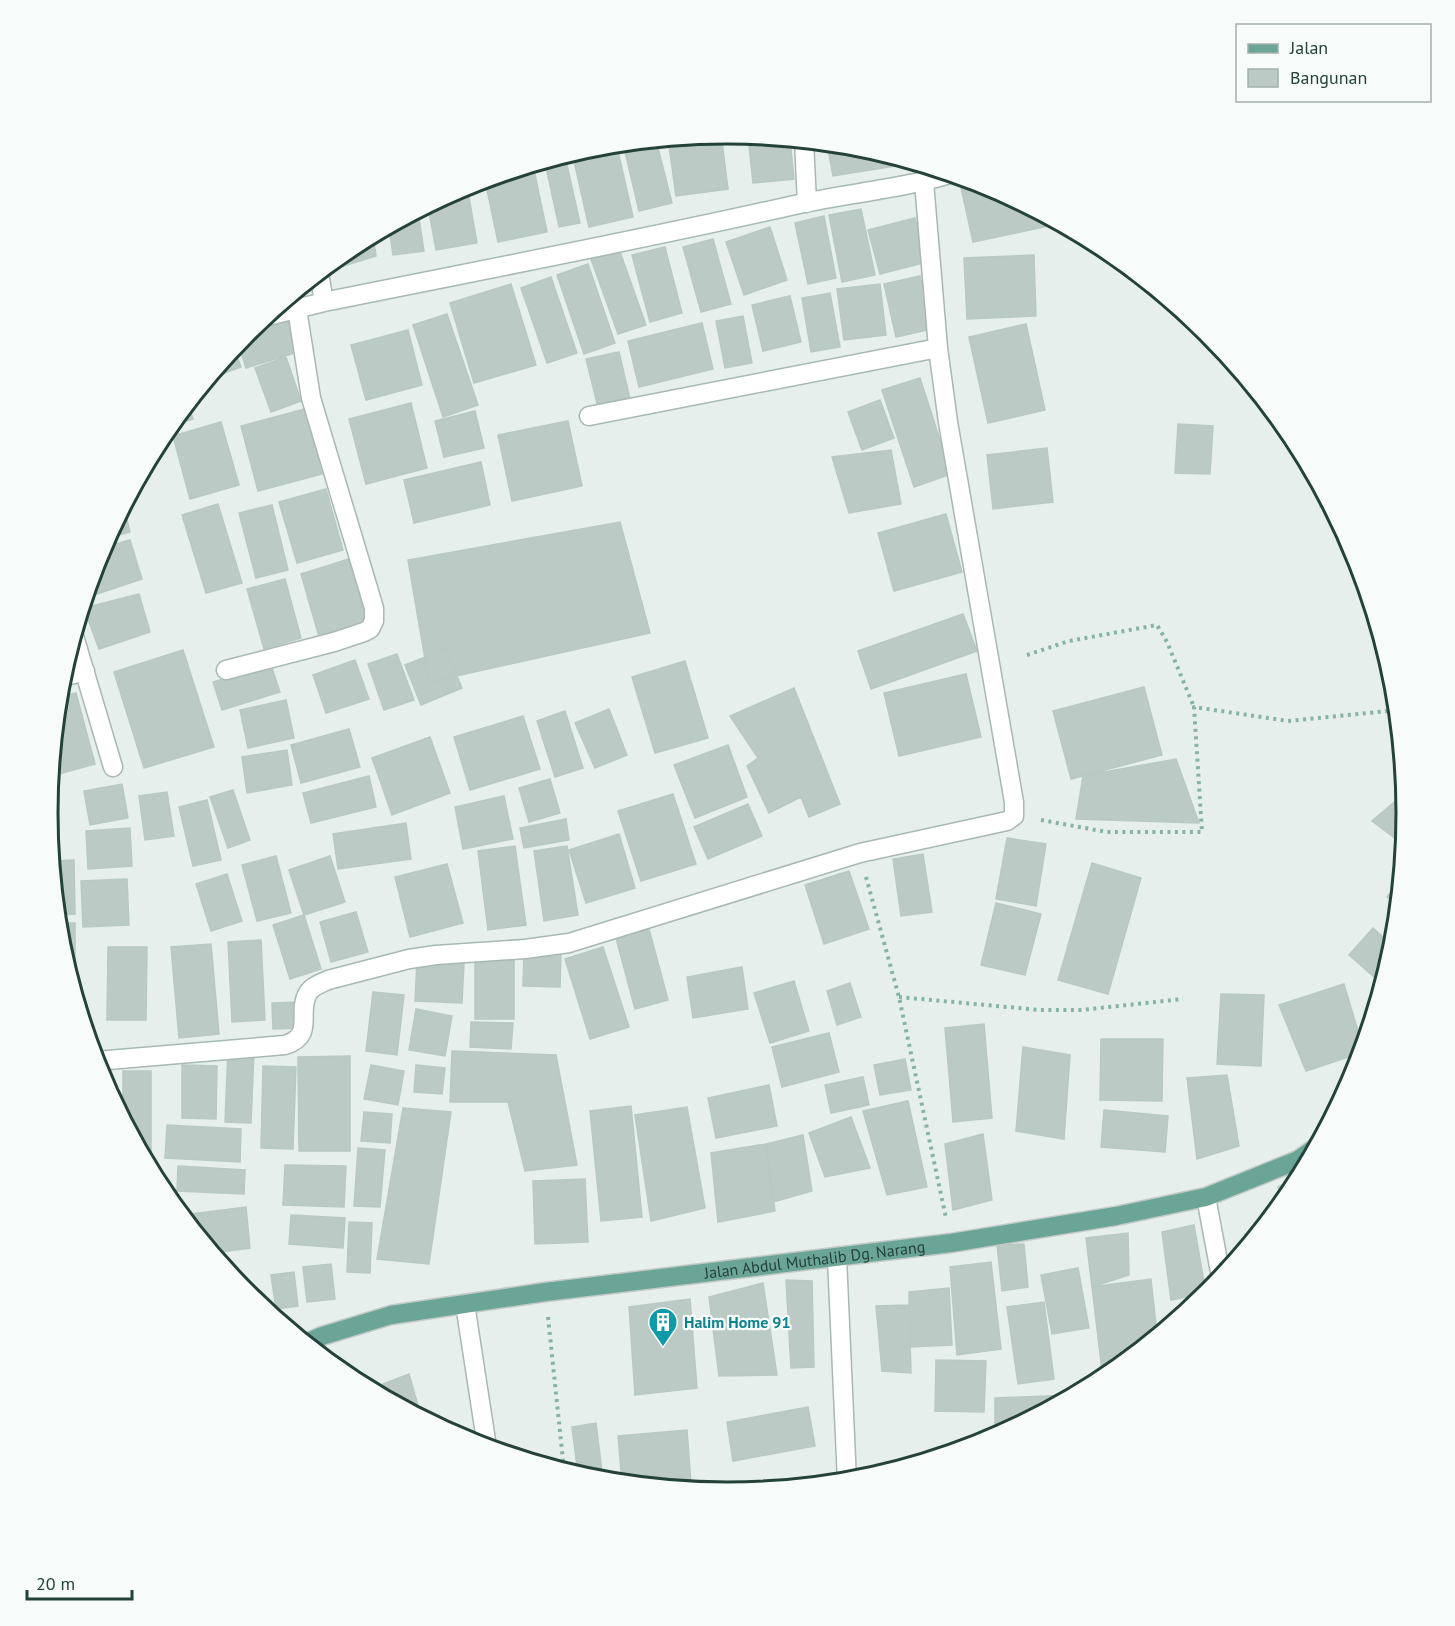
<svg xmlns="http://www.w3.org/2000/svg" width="1455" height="1626" font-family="'PT Sans',sans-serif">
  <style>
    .building { fill: #bbcac4; stroke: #b8c9c2; stroke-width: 1.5 }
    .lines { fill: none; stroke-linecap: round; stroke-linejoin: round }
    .street-casing { stroke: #a8b8b2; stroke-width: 21 }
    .primary-casing { stroke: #c2cac8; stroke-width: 21 }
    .path { stroke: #86b3a5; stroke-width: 4; stroke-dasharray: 3 4.5; stroke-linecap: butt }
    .street { stroke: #fff; stroke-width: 18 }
    .primary { stroke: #6aa596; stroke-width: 18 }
    .labels { text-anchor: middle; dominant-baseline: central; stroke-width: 4.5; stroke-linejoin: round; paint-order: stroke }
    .street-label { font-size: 16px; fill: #24423a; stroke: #f7fbf9 }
    .culture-label { font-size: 16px; font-weight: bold; fill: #0d838f; stroke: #f7fbf9; text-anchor: start }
    .rim { fill: none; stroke: #24423a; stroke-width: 3 }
  </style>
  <rect width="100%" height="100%" fill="#e6efeb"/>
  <path class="building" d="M721,134L728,189L676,196L668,139Z
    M748,136L790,140L794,179L753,183Z
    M656,140L672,203L639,211L624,147Z
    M827,143L860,147L894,157L896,166L833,176Z
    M618,151L633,217L589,227L574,161Z
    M565,156L580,223L559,227L545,162Z
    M534,170L547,232L498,242L485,180Z
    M971,180L988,185L1058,224L973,242L960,183Z
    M467,186L477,243L436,250L428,206Z
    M861,209L875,275L842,282L829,215Z
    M418,212L424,251L393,255L389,227Z
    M824,216L836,278L808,284L795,223Z
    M915,218L927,262L880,274L868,230Z
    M770,227L787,280L744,295L726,242Z
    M373,236L376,256L337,268V259L350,248Z
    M713,239L731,304L701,312L683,247Z
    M665,247L682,313L650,322L632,255Z
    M619,249L646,325L618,334L591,259Z
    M1034,255L1036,316L967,319L964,258Z
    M588,264L615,343L584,354L557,275Z
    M920,276L932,329L896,337L884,284Z
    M551,277L577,353L547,363L521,288Z
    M511,284L536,365L474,383L450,303Z
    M880,284L886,335L844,340L837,289Z
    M830,293L840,347L811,352L802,298Z
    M790,296L801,342L763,351L752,305Z
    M447,314L478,405L443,417L413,325Z
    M743,316L752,363L725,368L716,321Z
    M288,320L298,352L246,368L238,343L247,333Z
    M702,323L713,369L639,387L628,341Z
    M1026,324L1045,410L988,423L969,337Z
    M408,330L422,385L366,400L351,345Z
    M234,348L241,367L211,378V377Z
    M619,352L630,399L598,407L586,359Z
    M286,357L301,401L271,412L255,368Z
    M920,378L951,474L914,487L882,390Z
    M880,400L894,438L862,450L848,412Z
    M411,403L427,468L366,484L349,419Z
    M188,404L193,419L170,426Z
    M305,409L322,474L258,491L241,426Z
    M475,411L484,448L444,457L435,421Z
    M568,421L582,486L512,501L498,435Z
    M221,422L239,485L190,499L173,436Z
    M1178,424L1213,426L1210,474L1175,473Z
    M1047,448L1053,502L993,509L987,455Z
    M891,450L901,504L849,513L832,457Z
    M481,462L490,505L414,523L404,480Z
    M326,489L343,550L297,563L279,502Z
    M1323,493L1332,510L1320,507Z
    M218,504L242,583L206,593L182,515Z
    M272,505L288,570L256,578L239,513Z
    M124,508L130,532L108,538Z
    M946,514L962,572L894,591L878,533Z
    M620,522L650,633L429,682L408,560Z
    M130,540L142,579L88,597L87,594L102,548Z
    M349,559L369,625L320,640L301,574Z
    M285,579L301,638L264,649L247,589Z
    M139,594L150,632L99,649L84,608Z
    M963,614L977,651L871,689L858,651Z
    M446,649L462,688L421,705L405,665Z
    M183,650L214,747L144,768L114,672Z
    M397,654L414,700L384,710L368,664Z
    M355,660L369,699L326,713L313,675Z
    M685,661L708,738L655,753L632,677Z
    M271,665L280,692L222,710L213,682Z
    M966,674L981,737L899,756L884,693Z
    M1144,687L1162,755L1071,779L1053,711Z
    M794,688L840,804L809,817L801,797L769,813L747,766L758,758L730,716Z
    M76,693L95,764L52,776L59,697Z
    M286,700L294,738L248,748L240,710Z
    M609,709L627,755L595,768L575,723Z
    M565,711L583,768L555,777L537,721Z
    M523,716L540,769L470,790L454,737Z
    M349,729L360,767L301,783L291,745Z
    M430,737L450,793L392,815L372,758Z
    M728,745L747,797L695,818L674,765Z
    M287,750L292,785L247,793L242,757Z
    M1176,759L1199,823L1076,819L1083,776Z
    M369,776L376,807L311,823L303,793Z
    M550,779L560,813L529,822L519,788Z
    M122,784L128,818L90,825L84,791Z
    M233,790L250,840L228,848L210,797Z
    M167,792L174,836L145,840L139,796Z
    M673,794L696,864L641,881L618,811Z
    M1404,794L1405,796L1407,813L1404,845L1372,821Z
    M504,796L513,839L463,849L455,807Z
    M207,800L221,860L193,866L179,807Z
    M748,804L762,836L708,859L694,827Z
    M566,819L569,840L524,848L520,828Z
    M406,823L411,859L338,869L333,834Z
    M130,828L132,866L88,869L86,831Z
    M619,834L635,888L586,903L569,850Z
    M1007,838L1046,844L1036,906L996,899Z
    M515,846L526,925L488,930L478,851Z
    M567,846L578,915L544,921L534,851Z
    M923,854L932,912L901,916L893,859Z
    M276,856L291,913L257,921L242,865Z
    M330,856L345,902L304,915L289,870Z
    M74,860L75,914L58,915L53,861Z
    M1092,863L1141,878L1108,994L1058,980Z
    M447,864L463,923L410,937L395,877Z
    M849,871L869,929L824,944L805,885Z
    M227,874L242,921L211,931L196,884Z
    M127,879L129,925L83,927L81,881Z
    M1400,881L1398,904L1387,897Z
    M996,903L1041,914L1025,975L981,965Z
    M356,912L368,952L331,962L320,922Z
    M304,915L321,969L290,979L273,925Z
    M59,923H75V957H65L61,945Z
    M1373,928L1394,947L1382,984L1349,955Z
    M649,929L668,1000L635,1009L616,938Z
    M261,940L265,1020L232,1022L228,942Z
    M211,944L219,1034L179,1038L171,947Z
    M108,947H147L146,1020H107Z
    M603,947L629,1027L590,1039L565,959Z
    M524,952L561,953L560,987L523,986Z
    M75,957L79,1004L65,958Z
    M475,958H514V1019H475Z
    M417,960L464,962L462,1003L415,1001Z
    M742,967L748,1009L693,1018L687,977Z
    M794,981L809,1031L770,1043L754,993Z
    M850,983L861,1017L837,1025L827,991Z
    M1344,984L1363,1048L1361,1053L1306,1071L1279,1005Z
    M373,992L404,995L397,1055L366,1051Z
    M1221,994L1264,995L1261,1066L1217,1064Z
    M300,1002L301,1028L273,1029L272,1003Z
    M416,1009L452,1016L445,1056L409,1050Z
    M471,1022L513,1023L511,1049L470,1047Z
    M984,1024L992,1118L953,1122L945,1028Z
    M829,1033L839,1072L782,1087L772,1047Z
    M1101,1039H1163L1162,1101L1100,1100Z
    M1023,1047L1070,1055L1064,1139L1016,1131Z
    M228,1051L254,1052L251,1123L225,1122Z
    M452,1051L556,1055L577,1165L525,1171L508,1102H450Z
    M350,1056V1151H299L298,1057Z
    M905,1059L911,1090L880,1095L874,1065Z
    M182,1065L217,1066L216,1119L182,1118Z
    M371,1065L404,1071L398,1105L364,1099Z
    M416,1065L445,1068L442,1094L414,1092Z
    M263,1066L296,1067L293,1149L261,1148Z
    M123,1071H151V1154H143L123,1117Z
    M1227,1075L1239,1146L1197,1159L1187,1078Z
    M863,1077L869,1105L831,1113L825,1085Z
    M769,1085L777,1126L716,1138L708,1098Z
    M908,1101L927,1187L887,1195L863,1111Z
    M631,1106L642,1217L601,1221L590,1111Z
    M687,1107L705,1208L651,1221L635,1115Z
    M403,1108L451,1112L429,1264L377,1259Z
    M1104,1110L1168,1116L1165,1152L1101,1147Z
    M364,1112L392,1114L390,1143L361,1141Z
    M851,1117L870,1168L825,1177L809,1133Z
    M167,1125L241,1129L240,1162L165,1158Z
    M983,1134L992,1200L953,1210L945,1144Z
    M803,1135L812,1191L773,1202L766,1144Z
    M766,1144L775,1211L718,1222L711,1153Z
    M358,1148L385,1150L380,1207L354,1206Z
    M285,1165L346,1166L344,1207L283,1205Z
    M178,1166L245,1170L244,1194L177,1191Z
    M1299,1177L1292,1191L1283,1202L1278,1187Z
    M585,1179L588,1242L535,1244L533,1181Z
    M246,1207L250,1248L214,1253L184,1216V1215Z
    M291,1215L345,1218L343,1248L289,1244Z
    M349,1222L372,1223L370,1273L347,1272Z
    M1194,1225L1206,1293L1171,1300L1162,1232Z
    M1260,1230L1247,1246L1245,1234Z
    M1128,1233L1129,1275L1092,1287L1086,1238Z
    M1024,1244L1028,1287L1002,1291L997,1245Z
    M991,1262L1001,1349L957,1355L950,1267Z
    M331,1264L335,1299L307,1302L303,1267Z
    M1078,1268L1089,1328L1052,1334L1041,1275Z
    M294,1272L298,1306L276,1309L271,1275Z
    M1151,1279L1157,1335L1103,1379L1092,1287Z
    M786,1280L812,1281L814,1367L791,1368Z
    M763,1283L777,1375L719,1376L709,1297Z
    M949,1288L952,1345L910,1347L909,1292Z
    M690,1299L697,1388L635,1395L629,1307Z
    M1044,1302L1054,1379L1018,1384L1007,1307Z
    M909,1305L911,1373L882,1371L876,1306Z
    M936,1360L986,1361L984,1412L935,1411Z
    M409,1374L421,1416L370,1389Z
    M1072,1395L995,1437V1398Z
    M808,1407L815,1446L733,1461L727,1422Z
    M596,1423L603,1480L578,1474L572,1427Z
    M687,1430L691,1483L661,1486L622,1482L618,1436Z"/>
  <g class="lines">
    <g class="street-casing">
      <path id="street" d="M804,141L807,203
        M319,273L324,302
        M268,316L324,302C482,270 641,240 799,204C849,193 901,189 950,174
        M589,416L938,348
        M74,636L113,767
        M226,670L334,642L364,632L370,629L374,621V608L311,398L297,309
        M62,677L85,671
        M96,1061L285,1045C316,1035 296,1013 308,993C312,986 322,983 328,980L409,959L436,955L525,949L569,943L860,853L1007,821L1014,816V802L948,422L938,348L924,182
        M1206,1197L1221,1277
        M837,1258L847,1481
        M465,1304L487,1447"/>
    </g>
    <g class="primary-casing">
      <g id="primary">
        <path id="s1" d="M307,1343L322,1336L391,1315L545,1292L951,1243L1116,1216L1206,1197L1298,1160L1315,1148"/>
      </g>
    </g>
    <path class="path" d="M1027,655L1069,641L1157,625L1167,642L1194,707
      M1041,820L1107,832H1202L1194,707L1288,721L1397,710
      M866,877L899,997L946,1218
      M899,997L1040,1010H1081L1183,999
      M548,1317L564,1470"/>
    <use href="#street" class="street"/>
    <use href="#primary" class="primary"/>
  </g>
  <defs>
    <g id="building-pin" transform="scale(1.5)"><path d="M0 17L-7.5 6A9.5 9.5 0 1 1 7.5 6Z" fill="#0f9aa8" stroke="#f7fbf9"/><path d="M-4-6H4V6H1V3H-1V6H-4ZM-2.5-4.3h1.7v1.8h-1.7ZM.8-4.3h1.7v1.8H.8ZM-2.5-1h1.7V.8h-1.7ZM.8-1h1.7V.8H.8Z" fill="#fff"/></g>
  </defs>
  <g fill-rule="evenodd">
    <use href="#building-pin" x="663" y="1322"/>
  </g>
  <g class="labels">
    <g class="street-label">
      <text stroke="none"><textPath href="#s1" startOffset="516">Jalan Abdul Muthalib Dg. Narang</textPath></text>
    </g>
    <g class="culture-label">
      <text x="684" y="1322">Halim Home 91</text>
    </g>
  </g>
  <path d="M0 0H1455V1626H0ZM58 813a669 669 0 1 1 1338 0a669 669 0 1 1-1338 0Z" fill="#f7fbf9" fill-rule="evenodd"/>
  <path class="rim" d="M58 813a669 669 0 1 1 1338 0a669 669 0 1 1-1338 0Z"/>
  <rect x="1236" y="24" width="195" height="78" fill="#f7fbf9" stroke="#a3b1ad" stroke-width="1.5"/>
  <rect x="1248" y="44" width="30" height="9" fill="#6aa596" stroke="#a3b1ad" stroke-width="1.5"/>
  <text x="1290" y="54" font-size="18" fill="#24423a">Jalan</text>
  <rect x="1248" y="69" width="30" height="18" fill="#bbcac4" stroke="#a3b1ad" stroke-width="1.5"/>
  <text x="1290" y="84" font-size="18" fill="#24423a">Bangunan</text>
  <path d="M27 1590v9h105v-9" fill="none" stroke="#24423a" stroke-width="3"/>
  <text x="36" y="1590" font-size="18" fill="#24423a" stroke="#f7fbf9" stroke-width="4.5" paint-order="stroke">20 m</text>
</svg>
